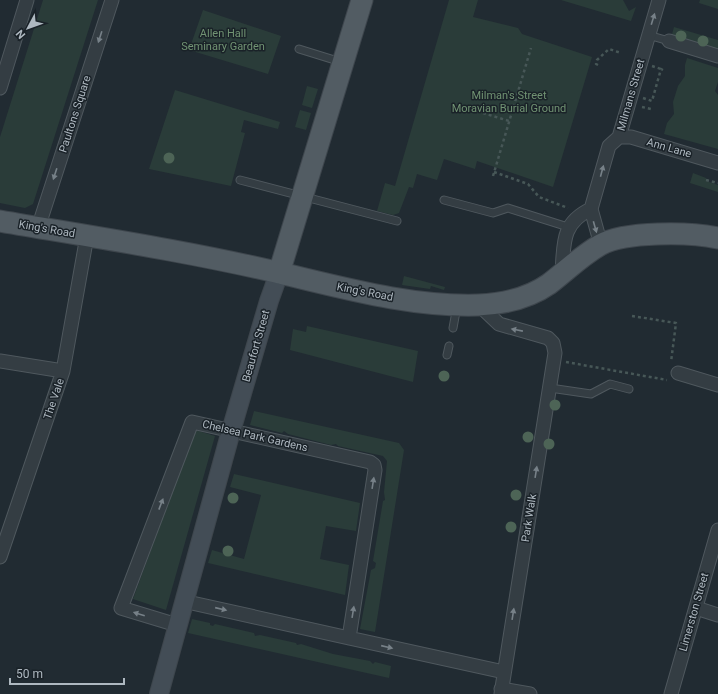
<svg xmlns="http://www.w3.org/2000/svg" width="718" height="694" font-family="Roboto,sans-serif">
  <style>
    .green { fill: #2a3c39 }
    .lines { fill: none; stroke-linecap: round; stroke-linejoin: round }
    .lane-casing { stroke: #4f585e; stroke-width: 9 }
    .street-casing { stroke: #4f585e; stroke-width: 15 }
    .secondary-casing { stroke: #3e464d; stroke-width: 20 }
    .primary-casing { stroke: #3e464d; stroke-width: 23 }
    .path { stroke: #475757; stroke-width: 2.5; stroke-dasharray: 3 3; stroke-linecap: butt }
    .lane { stroke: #343d43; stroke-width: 7 }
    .street { stroke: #343d43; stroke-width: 13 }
    .secondary { stroke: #434d56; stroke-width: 18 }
    .primary { stroke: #525c63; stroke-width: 21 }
    .tree { fill: #4d6456 }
    .oneway { fill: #778188 }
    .labels { text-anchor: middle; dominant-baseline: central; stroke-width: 3; stroke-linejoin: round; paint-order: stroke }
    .park-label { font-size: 11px; fill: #719373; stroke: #1a2228 }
    .street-label { font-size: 11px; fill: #aeb8c0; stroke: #1a2228 }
  </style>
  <rect width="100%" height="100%" fill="#212b32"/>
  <path class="green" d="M43,0H98L33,204L25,208L0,203V137Z
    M449,0H478L473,17L518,28L522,34L592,57L553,187L477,161L475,169L444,159L437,180L417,174L413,188L409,187L399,213L393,215L377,211L385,183L395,186Z
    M561,0H623L629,11L636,7L631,21Z
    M700,0H718V9L699,3Z
    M203,10L281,36L268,74L189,50Z
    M674,27L718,40V52L671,38Z
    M687,58L718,68V82L715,91L718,95V149L664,134L667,123L674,114L673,102L678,86L685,76V65Z
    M307,86L318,89L312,108L302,105Z
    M175,90L280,122L278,129L244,120L241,132L245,133L231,186L149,169Z
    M300,110L311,113L306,130L295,127Z
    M693,173L706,178V181L718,185V192L690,183Z
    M404,276L445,287L444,290L431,286L430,289L402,285Z
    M307,326L418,351L413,382L290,350L293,329L306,332Z
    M254,411L399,443L404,450L375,632L360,629L371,570L375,568L376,563L373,561L383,501L385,500L384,492L387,461L383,456L338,446L336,444L331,445L288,434L284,431L282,433L250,425Z
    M195,430L215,436L166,610L133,599Z
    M234,474L360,503L356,531L326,526L320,559L349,565L345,595L208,563L212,550L244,559L261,495L230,487Z
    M192,619L210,623V625L213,626L215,624L254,633L255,636L260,635L296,643L297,645L301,644L333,654L370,661L373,664L375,662L391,666L389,678L188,633Z"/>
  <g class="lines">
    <g class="lane-casing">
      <path id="lane" d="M648,35L669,41
        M299,49L341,62
        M240,180L397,221
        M444,200L493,213L508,208L568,227
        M453,328L457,306
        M447,355L449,346
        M550,388L591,394L610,384L629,389"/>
    </g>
    <g class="street-casing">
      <path id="street" d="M669,41L718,56
        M0,88L27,0
        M619,137H631L718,163
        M38,228L112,0
        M601,245L591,209L609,146L619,137L659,0
        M562,273C564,244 561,223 591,209
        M479,305L499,324L548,338L553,343L555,353L501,694
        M0,361L63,371
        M678,373L718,385
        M0,557L63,371L87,236
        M696,608L718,615
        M177,625L121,608L192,422L370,462L374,465L375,470L349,638L183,601
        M349,638L504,672
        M501,689L530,694
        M671,694L718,530"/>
    </g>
    <g class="secondary-casing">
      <path id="secondary" d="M159,694L231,431L269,301L279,273"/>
    </g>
    <g class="primary-casing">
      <path id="primary" d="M0,221C93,237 187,251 280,273C344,288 411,307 478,305C503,304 529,298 549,284C566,271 581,256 600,245C625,231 690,232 718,238
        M279,273L362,0"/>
    </g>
    <path class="path" d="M598,65L596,64L597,60L609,49L621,53
      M652,66L661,69
      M643,98L652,101L661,69L663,70
      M460,106L509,121
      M642,107L651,109
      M494,172L528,184L539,197L568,208
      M493,176L531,48
      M706,180L718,183
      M632,316L676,323L671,362
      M566,362L667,380"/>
    <use href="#lane" class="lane"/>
    <use href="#street" class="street"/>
    <use href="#secondary" class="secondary"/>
    <use href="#primary" class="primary"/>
  </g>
  <g class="tree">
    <circle cx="681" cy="36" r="5.5"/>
    <circle cx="703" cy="41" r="5.5"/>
    <circle cx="169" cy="158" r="5.5"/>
    <circle cx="444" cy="376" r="5.5"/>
    <circle cx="555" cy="405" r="5.5"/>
    <circle cx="528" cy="437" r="5.5"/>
    <circle cx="549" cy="444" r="5.5"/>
    <circle cx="516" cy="495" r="5.5"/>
    <circle cx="233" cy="498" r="5.5"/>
    <circle cx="511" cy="527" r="5.5"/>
    <circle cx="228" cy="551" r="5.5"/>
  </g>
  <defs><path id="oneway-solid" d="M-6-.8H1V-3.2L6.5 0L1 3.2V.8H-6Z"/></defs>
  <g class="oneway">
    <use href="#oneway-solid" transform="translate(653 19) rotate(-73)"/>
    <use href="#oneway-solid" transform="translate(100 37) rotate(108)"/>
    <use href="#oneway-solid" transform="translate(602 171) rotate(-75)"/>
    <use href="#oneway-solid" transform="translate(55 174) rotate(108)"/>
    <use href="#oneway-solid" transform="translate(595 227) rotate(74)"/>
    <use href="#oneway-solid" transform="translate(517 330) rotate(-169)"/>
    <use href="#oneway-solid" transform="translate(536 472) rotate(-81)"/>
    <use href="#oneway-solid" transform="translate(373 483) rotate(-81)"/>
    <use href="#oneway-solid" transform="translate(161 504) rotate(-69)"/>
    <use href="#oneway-solid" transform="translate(221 609) rotate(13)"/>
    <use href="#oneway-solid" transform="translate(353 612) rotate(-81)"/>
    <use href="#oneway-solid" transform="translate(139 614) rotate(-163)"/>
    <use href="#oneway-solid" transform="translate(513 614) rotate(-81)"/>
    <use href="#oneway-solid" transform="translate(387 647) rotate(13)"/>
  </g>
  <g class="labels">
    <g class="park-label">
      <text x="223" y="33">Allen Hall<tspan x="223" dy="13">Seminary Garden</tspan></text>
      <text x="509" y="95">Milman's Street<tspan x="509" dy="13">Moravian Burial Ground</tspan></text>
    </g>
    <g class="street-label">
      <text transform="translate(631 95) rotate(-74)">Milmans Street</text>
      <text transform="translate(75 114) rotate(-72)">Paultons Square</text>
      <text transform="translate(669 148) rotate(16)">Ann Lane</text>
      <text transform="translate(47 229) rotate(10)">King's Road</text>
      <text transform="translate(365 292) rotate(11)">King's Road</text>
      <text transform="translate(256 346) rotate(-74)">Beaufort Street</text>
      <text transform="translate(54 399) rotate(-71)">The Vale</text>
      <text transform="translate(255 436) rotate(13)">Chelsea Park Gardens</text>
      <text transform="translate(529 518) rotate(-81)">Park Walk</text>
      <text transform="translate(694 612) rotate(-74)">Limerston Street</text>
    </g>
  </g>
  <g transform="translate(28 28) rotate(229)" stroke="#1a2228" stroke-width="3" paint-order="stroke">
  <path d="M0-3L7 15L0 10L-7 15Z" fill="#aeb8c0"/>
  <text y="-6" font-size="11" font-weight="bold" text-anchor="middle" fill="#aeb8c0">N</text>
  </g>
  <path d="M10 678v6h114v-6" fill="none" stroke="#aeb8c0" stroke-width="2"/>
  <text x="16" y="678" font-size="12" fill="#aeb8c0" stroke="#1a2228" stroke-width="3" paint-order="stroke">50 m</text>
</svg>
